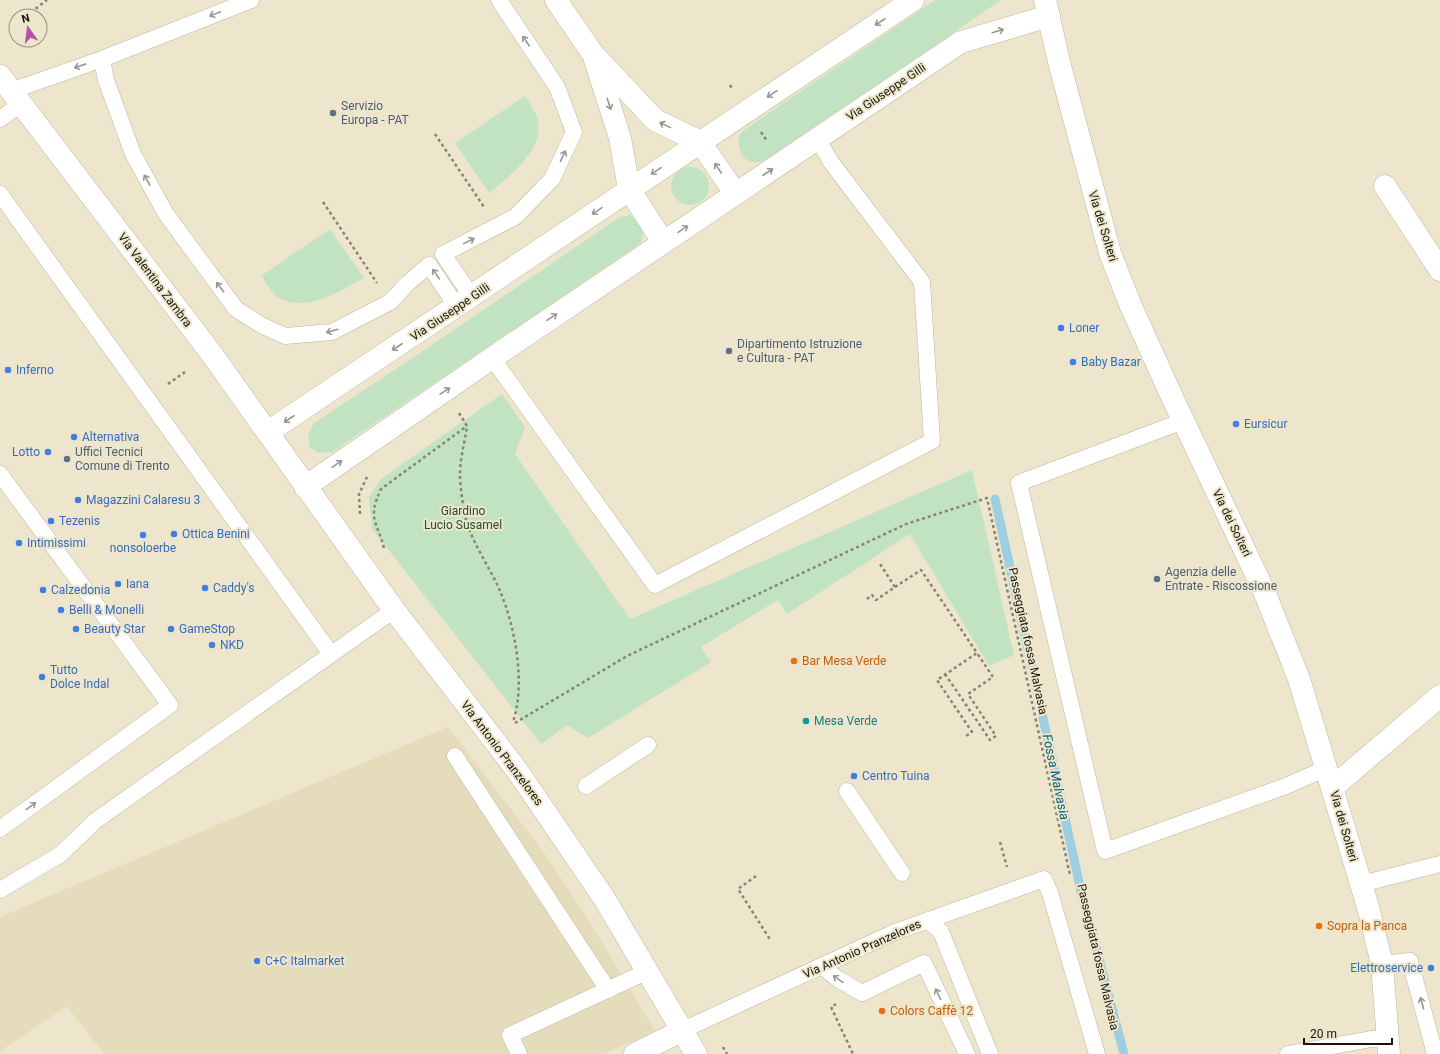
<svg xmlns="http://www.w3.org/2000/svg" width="1440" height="1054" font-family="Roboto,sans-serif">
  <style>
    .built { fill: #e5dcbb }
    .green { fill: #c2e3c2 }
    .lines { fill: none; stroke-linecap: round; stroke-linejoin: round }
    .stream { stroke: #9ecee2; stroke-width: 9 }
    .service-casing { stroke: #bdb69e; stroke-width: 17 }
    .minor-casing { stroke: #bdb69e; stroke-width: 23 }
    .tertiary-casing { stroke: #bdb69e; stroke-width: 23 }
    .path { stroke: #898472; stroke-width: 2.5; stroke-dasharray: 3 3; stroke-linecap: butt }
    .service { stroke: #fff; stroke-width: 16 }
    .minor { stroke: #fff; stroke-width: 22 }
    .tertiary { stroke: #fff; stroke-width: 22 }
    .oneway { stroke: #979692 }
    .service-dot { fill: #5c6f8a; stroke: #ede6cc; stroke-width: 1.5 }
    .shop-dot { fill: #3f7fe0; stroke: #ede6cc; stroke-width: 1.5 }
    .food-dot { fill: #e8710a; stroke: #ede6cc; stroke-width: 1.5 }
    .culture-dot { fill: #0f9aa8; stroke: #ede6cc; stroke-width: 1.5 }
    .labels { text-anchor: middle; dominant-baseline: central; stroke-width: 4; stroke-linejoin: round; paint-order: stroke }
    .street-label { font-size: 12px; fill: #18150c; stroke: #ede6cc }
    .service-label { font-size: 12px; fill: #4e5e75; stroke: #ede6cc; text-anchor: start }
    .shop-label { font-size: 12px; fill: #366cbe; stroke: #ede6cc; text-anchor: start }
    .park-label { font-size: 12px; fill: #225126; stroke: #ede6cc }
    .food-label { font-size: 12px; fill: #c56008; stroke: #ede6cc; text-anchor: start }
    .culture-label { font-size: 12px; fill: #0d838f; stroke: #ede6cc; text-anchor: start }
    .water-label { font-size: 13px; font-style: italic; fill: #00617d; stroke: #ede6cc }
  </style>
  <rect width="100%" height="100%" fill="#ede6cc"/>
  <path class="built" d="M448,727L543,851L586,916L655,1031L604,1054H104L67,1006L0,1051V917Z"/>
  <path class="green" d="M935,0H1001L765,161C745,165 739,157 738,137L744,130Z
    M525,96C529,103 537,113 538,121C543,152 510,175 489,193L455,143Z
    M671 186a19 19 0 1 1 38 0a19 19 0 1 1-38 0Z
    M630,215L641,223L643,234L641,243L332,452L319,453L310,448L308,435L314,423L420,353L620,217Z
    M330,229L364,278C340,291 307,313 279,298C272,294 266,282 261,276Z
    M502,394L525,427L515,454L630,619L972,470L1014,655L989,666L910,534L787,614L778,600L701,647L711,662L588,738L567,725L541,744L372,529L369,497L381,479Z"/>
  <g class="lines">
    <path class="stream" d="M995,499L1081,891L1124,1054"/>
    <g class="service-casing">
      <path id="service" d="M102,59L106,80L133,154L166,214L236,309L261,325L285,336L332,332L390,302L408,283L429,265L457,307
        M11,91L102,59L251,0
        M0,119L21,104
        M0,194L331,654
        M472,297L443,254L515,217L552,179L574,132L557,87L499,0
        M492,358L655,585L932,441L922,282L831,162L817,138
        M1183,421L1019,483L1105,851L1286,786L1327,768
        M0,474L170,705L0,829
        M455,756L608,990
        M586,786L648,745
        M847,791L902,873
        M1361,884L1440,864
        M0,890L61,854L95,821L394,610
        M928,920L941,932L990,1054
        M1382,964L1410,961L1435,1054
        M821,966L838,979L862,993L924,963L967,1054
        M683,1030L895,932L1044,879L1050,893L1097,1054
        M519,1054L510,1035L648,971
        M1288,1054L1371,1039L1388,1038"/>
    </g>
    <g class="minor-casing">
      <path id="minor" d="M556,0L593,54L655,120L700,142L735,193
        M595,60L620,138L629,189L663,242
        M0,76L211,353L394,610L516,769L604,898L696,1054
        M1385,186L1440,270
        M268,432L913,0
        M305,487L492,358L961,42L1049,16
        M1333,787L1440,696
        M635,1054L683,1030"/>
    </g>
    <g class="tertiary-casing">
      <path id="tertiary" d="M1045,0L1059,62L1110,253L1130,304L1172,397L1264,591L1299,679L1368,907L1382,964L1389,1054"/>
    </g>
    <path class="path" d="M26,16L47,0
      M13,26L16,24
      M730,85L733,90
      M761,132L767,141
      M435,134L484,207
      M323,202L377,283
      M168,384L185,372
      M459,413L467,426C465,442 460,458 460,474C460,487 463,504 465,516C471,542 490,567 500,591C515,626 526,684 513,722
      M360,514L359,494L367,477
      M384,548C377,521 367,519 381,489L467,426
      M895,587L921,570L977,653L937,680L972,732L966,736
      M867,599L872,595L876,600L895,587L880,564
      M945,674L990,740L996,736L968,694L993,677L977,653
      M515,723L627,656L906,524L987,498L1070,875
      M1000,842L1007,867
      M756,876L738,889L771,941
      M836,1004L831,1007L853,1054
      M723,1047L727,1054"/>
    <use href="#service" class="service"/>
    <use href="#minor" class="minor"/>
    <use href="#tertiary" class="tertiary"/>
  </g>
  <defs><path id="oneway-shaft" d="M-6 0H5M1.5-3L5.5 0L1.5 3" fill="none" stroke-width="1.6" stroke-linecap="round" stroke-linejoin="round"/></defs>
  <g class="oneway">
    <use href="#oneway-shaft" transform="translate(215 14) rotate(158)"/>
    <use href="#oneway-shaft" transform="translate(880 22) rotate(147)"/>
    <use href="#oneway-shaft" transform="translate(998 31) rotate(-17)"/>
    <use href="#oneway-shaft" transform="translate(526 41) rotate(-124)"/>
    <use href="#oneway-shaft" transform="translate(80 66) rotate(161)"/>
    <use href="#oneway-shaft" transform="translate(772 94) rotate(146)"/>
    <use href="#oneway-shaft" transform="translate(609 104) rotate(72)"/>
    <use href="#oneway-shaft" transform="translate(665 125) rotate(-154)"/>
    <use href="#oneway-shaft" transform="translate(563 156) rotate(-65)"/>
    <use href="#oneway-shaft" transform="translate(718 168) rotate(-124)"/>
    <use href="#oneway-shaft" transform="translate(656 171) rotate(146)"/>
    <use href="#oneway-shaft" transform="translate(768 172) rotate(-33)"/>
    <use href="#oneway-shaft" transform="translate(147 180) rotate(-119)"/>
    <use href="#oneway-shaft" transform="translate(597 211) rotate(146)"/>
    <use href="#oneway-shaft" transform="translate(683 229) rotate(-34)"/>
    <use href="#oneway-shaft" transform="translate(469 241) rotate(-26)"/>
    <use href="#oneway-shaft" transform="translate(436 274) rotate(-125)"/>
    <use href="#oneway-shaft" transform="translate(220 287) rotate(-127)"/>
    <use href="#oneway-shaft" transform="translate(552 317) rotate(-34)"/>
    <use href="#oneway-shaft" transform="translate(332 331) rotate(164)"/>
    <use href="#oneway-shaft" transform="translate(397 347) rotate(147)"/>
    <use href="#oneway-shaft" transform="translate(445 391) rotate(-34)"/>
    <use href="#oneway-shaft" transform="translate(289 419) rotate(147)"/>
    <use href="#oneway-shaft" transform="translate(337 464) rotate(-35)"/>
    <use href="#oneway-shaft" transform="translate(31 806) rotate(-36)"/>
    <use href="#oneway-shaft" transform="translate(838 979) rotate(-146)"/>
    <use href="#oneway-shaft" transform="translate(938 994) rotate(-116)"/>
    <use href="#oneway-shaft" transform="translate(1422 1003) rotate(-105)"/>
  </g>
  <g class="service-dot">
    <circle cx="333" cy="113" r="4"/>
    <circle cx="729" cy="351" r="4"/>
    <circle cx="67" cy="459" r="4"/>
    <circle cx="1157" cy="579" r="4"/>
  </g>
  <g class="shop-dot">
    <circle cx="1061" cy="328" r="4"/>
    <circle cx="1073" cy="362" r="4"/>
    <circle cx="8" cy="370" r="4"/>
    <circle cx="1236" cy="424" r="4"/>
    <circle cx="74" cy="437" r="4"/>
    <circle cx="48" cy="452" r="4"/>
    <circle cx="78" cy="500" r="4"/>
    <circle cx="51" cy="521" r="4"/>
    <circle cx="174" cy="534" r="4"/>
    <circle cx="143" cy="535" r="4"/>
    <circle cx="19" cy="543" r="4"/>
    <circle cx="118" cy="584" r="4"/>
    <circle cx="205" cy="588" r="4"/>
    <circle cx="43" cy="590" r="4"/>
    <circle cx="61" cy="610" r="4"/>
    <circle cx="76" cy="629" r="4"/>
    <circle cx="171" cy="629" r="4"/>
    <circle cx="212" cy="645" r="4"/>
    <circle cx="42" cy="677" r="4"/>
    <circle cx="854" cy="776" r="4"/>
    <circle cx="257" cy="961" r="4"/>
    <circle cx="1431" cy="968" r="4"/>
  </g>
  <g class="food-dot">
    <circle cx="794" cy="661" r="4"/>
    <circle cx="1319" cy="926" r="4"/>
    <circle cx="882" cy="1011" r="4"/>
  </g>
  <circle class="culture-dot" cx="806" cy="721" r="4"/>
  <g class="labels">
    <g class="street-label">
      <text transform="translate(886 92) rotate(-34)">Via Giuseppe Gilli</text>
      <text transform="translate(1103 226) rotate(73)">Via dei Solteri</text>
      <text transform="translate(155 280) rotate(53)">Via Valentina Zambra</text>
      <text transform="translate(450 312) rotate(-34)">Via Giuseppe Gilli</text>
      <text transform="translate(1232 523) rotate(64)">Via dei Solteri</text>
      <text transform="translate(1028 641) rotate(78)">Passeggiata fossa Malvasia</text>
      <text transform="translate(502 753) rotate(53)">Via Antonio Pranzelores</text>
      <text transform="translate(1344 826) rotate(74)">Via dei Solteri</text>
      <text transform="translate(862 949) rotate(-24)">Via Antonio Pranzelores</text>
      <text transform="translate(1098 957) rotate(77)">Passeggiata fossa Malvasia</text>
    </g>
    <g class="service-label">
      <text x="341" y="106">Servizio<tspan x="341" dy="14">Europa - PAT</tspan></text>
      <text x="737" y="344">Dipartimento Istruzione<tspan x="737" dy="14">e Cultura - PAT</tspan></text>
      <text x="75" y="452">Uffici Tecnici<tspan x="75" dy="14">Comune di Trento</tspan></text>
      <text x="1165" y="572">Agenzia delle<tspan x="1165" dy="14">Entrate - Riscossione</tspan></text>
    </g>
    <g class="shop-label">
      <text x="1069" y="328">Loner</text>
      <text x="1081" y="362">Baby Bazar</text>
      <text x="16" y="370">Inferno</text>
      <text x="1244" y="424">Eursicur</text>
      <text x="82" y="437">Alternativa</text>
      <text x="40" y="452" text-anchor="end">Lotto</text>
      <text x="86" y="500">Magazzini Calaresu 3</text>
      <text x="59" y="521">Tezenis</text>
      <text x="182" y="534">Ottica Benini</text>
      <text x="27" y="543">Intimissimi</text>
      <text x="143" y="548" text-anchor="middle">nonsoloerbe</text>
      <text x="126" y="584">Iana</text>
      <text x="213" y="588">Caddy's</text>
      <text x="51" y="590">Calzedonia</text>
      <text x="69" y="610">Belli &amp; Monelli</text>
      <text x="84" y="629">Beauty Star</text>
      <text x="179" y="629">GameStop</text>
      <text x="220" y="645">NKD</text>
      <text x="50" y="670">Tutto<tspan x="50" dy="14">Dolce Indal</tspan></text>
      <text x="862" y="776">Centro Tuina</text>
      <text x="265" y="961">C+C Italmarket</text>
      <text x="1423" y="968" text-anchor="end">Elettroservice</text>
    </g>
    <g class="park-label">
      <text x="463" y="511">Giardino<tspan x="463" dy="14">Lucio Susamel</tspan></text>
    </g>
    <g class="food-label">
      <text x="802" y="661">Bar Mesa Verde</text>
      <text x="1327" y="926">Sopra la Panca</text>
      <text x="890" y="1011">Colors Caffè 12</text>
    </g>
    <g class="culture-label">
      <text x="814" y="721">Mesa Verde</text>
    </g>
    <g class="water-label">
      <text transform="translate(1056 777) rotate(78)">Fossa Malvasia</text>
    </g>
  </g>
  <g transform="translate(28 28) rotate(346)"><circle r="19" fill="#ede6cc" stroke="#98927f"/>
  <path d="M0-3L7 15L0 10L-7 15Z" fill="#b94eaf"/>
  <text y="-6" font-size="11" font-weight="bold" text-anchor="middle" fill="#18150c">N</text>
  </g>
  <path d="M1304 1038v6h88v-6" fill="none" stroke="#18150c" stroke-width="2"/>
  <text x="1310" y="1038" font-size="12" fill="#18150c" stroke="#ede6cc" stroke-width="3" paint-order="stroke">20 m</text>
</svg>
